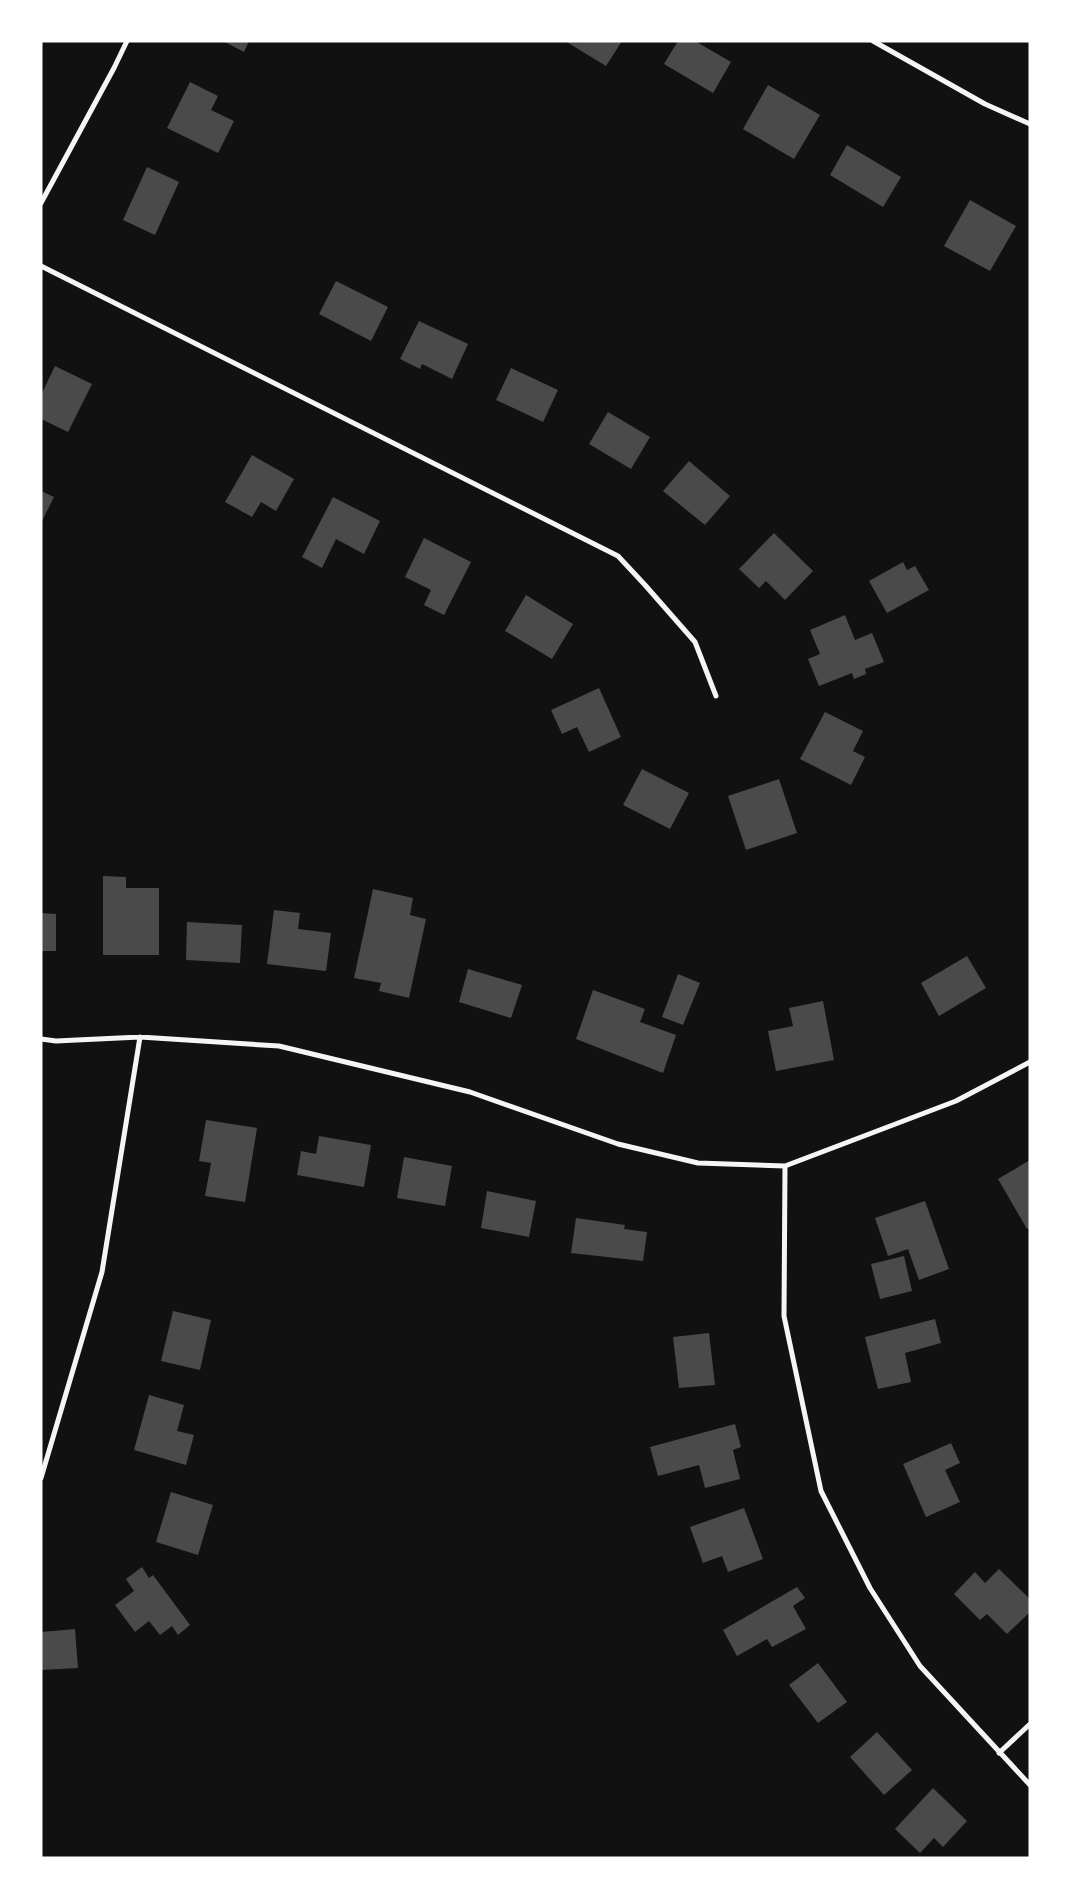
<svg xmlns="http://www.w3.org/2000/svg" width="1071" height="1899" font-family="Manrope,sans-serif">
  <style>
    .building { fill: #4a4a4a }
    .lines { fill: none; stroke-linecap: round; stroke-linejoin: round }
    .minor { stroke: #f5f5f5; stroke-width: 5 }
  </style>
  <rect width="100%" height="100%" fill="#111"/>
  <path class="building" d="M223,41H249L244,52Z
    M565,41H622L606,66Z
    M678,41H695L731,62L713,93L664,64Z
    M190,82L218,96L211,110L234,121L218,153L167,128Z
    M768,85L820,115L794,159L743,129Z
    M847,145L901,177L883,207L830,175Z
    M147,167L179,182L155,235L123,220Z
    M970,200L1016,226L990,271L944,246Z
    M336,281L388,307L371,341L319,314Z
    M419,321L468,344L452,379L422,364L420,369L400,359Z
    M55,366L92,384L68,432L41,419V395Z
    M511,368L558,390L543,422L496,400Z
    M608,412L650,437L631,469L589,444Z
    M252,455L294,479L276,511L261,502L252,517L225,502Z
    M689,461L730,496L705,525L663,491Z
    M41,491L54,497L41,523Z
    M333,497L380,521L364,554L336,539L322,568L302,557Z
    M774,533L813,571L785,600L766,581L759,588L739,569Z
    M424,538L471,562L444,615L424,605L431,590L405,577Z
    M903,562L907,570L915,566L929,590L887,613L869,581Z
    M526,595L573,624L552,659L505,631Z
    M845,615L855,640L872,633L884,662L865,669L866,674L854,679L852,673L819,686L808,659L820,654L810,630Z
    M599,688L621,737L589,752L577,727L562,734L551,710Z
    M825,712L863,731L853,751L865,757L851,785L800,759Z
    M642,769L689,793L670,829L623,805Z
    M779,779L797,833L746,850L728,796Z
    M103,876L126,877V888H159V955H103Z
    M373,889L413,898L410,915L426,919L409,998L379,991L381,983L354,978Z
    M274,910L300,913L298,929L331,933L326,971L267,964Z
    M41,913L56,914V951H41Z
    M187,922L242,925L240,963L186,960Z
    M967,956L986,988L939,1016L921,983Z
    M468,969L522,985L511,1018L459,1002Z
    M678,974L700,983L683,1025L662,1017Z
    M593,990L645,1009L640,1022L676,1035L663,1073L576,1039Z
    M823,1001L834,1060L776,1071L768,1031L793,1026L789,1008Z
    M206,1120L257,1128L245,1202L205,1196L211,1163L199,1161Z
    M319,1136L371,1145L364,1187L297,1175L301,1151L316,1154Z
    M404,1157L452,1166L445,1206L397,1198Z
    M1030,1160V1228L1027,1229L998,1179Z
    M487,1191L536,1201L529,1237L481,1228Z
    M925,1201L949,1269L919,1280L908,1249L888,1256L875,1218Z
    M576,1218L625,1225L624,1229L647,1232L643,1261L571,1253Z
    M904,1256L912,1291L880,1299L871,1264Z
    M173,1311L211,1320L200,1370L161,1361Z
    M935,1319L941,1343L905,1353L911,1382L878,1389L865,1337Z
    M709,1333L715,1385L679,1388L673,1337Z
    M149,1395L184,1405L177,1431L194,1435L186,1465L134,1450Z
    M735,1424L741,1447L733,1450L740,1479L705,1488L699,1465L658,1476L650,1447Z
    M951,1443L960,1463L945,1470L960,1502L926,1517L903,1464Z
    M171,1492L213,1505L198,1555L156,1542Z
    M744,1508L763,1559L728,1572L722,1556L703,1563L690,1527Z
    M142,1567L149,1578L153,1575L190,1625L178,1635L172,1626L160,1635L149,1621L135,1632L115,1605L134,1591L126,1579Z
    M999,1569L1030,1599V1612L1007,1634L987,1614L980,1620L954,1594L975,1572L985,1583Z
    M797,1587L805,1598L793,1606L806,1629L772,1647L767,1639L737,1656L723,1630Z
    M75,1629L78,1668L41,1670V1632Z
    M818,1663L847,1702L818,1723L789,1685Z
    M877,1732L912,1770L884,1795L850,1757Z
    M933,1788L967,1821L943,1847L934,1838L920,1853L895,1829Z"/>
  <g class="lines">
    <path class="minor" d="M873,41L985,104L1030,124
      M41,203L114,68L127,41
      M41,266L618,556L645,585L695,642L716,696
      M41,1039L56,1041L140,1037L279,1046L470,1092L618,1144L698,1163L785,1166L956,1101L1030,1062
      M785,1166L784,1316L821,1491L870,1588L920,1666L1030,1785
      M41,1478L102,1272L140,1037
      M999,1753L1030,1724"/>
  </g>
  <rect width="1071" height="1899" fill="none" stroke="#ffffff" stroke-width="85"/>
</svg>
